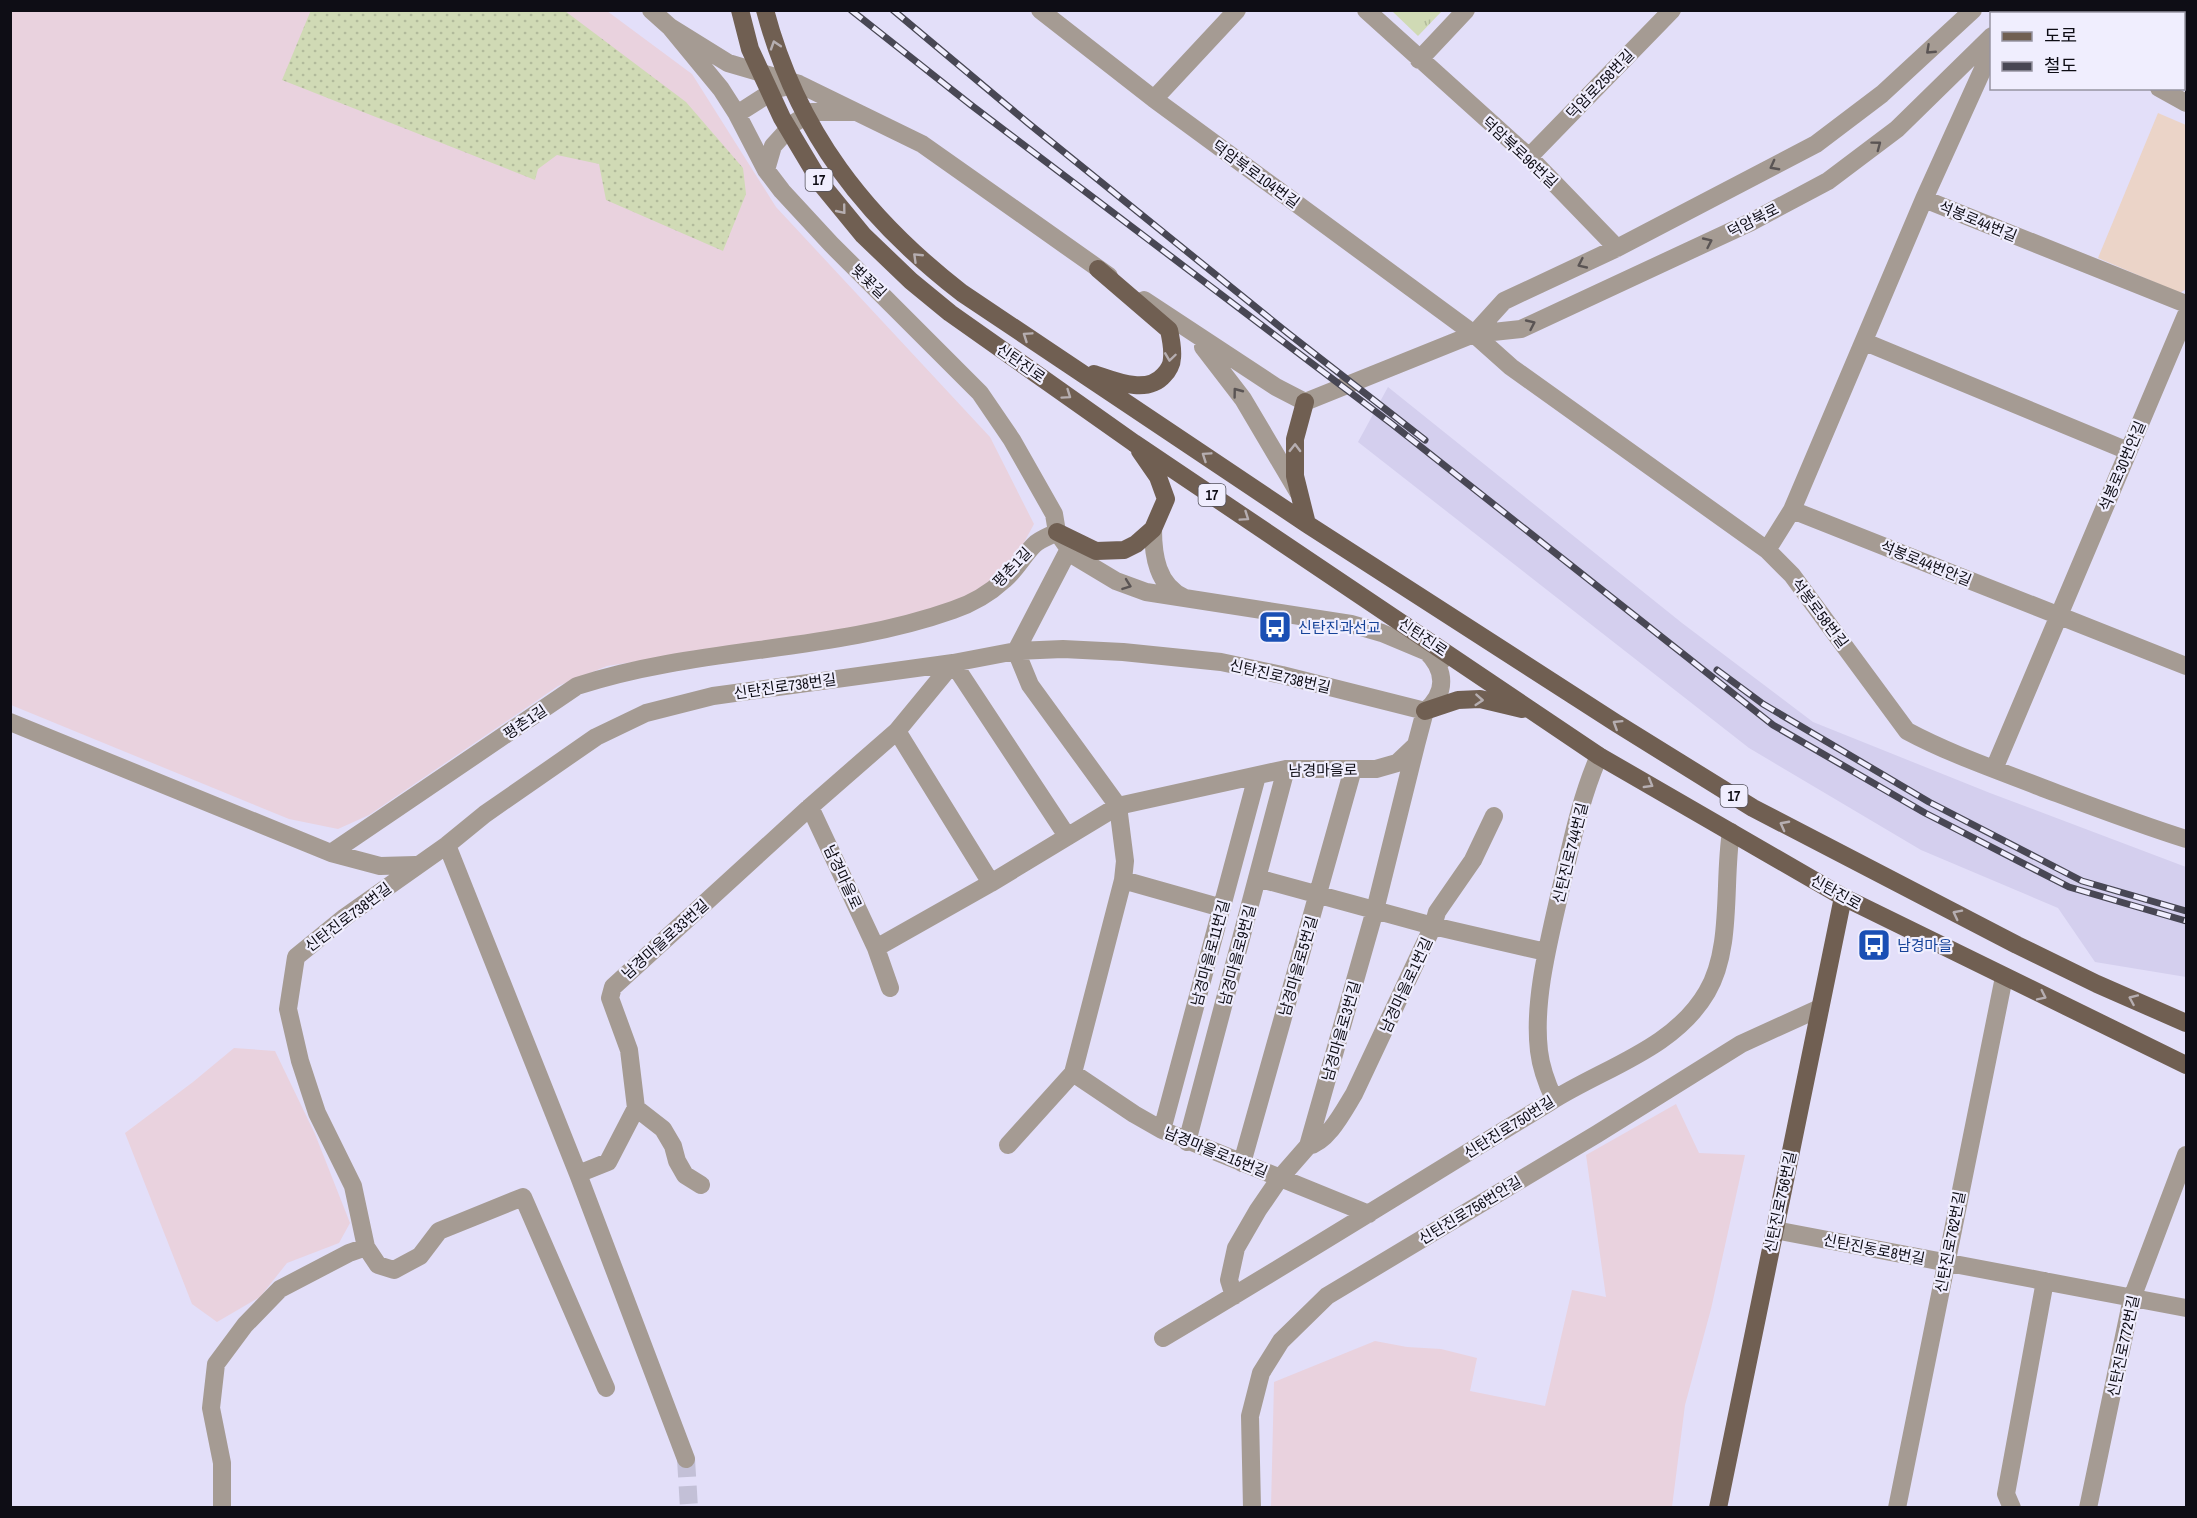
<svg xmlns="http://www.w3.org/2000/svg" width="2197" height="1518" font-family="'Archivo Narrow','Noto Sans KR',sans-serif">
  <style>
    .commercial { fill: #ebd4c8 }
    .industrial { fill: #e9d2de }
    .built { fill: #d4cfee }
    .grass { fill: url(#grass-dots) }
    .park { fill: url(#park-tufts) }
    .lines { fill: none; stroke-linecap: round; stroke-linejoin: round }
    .minor-tunnel { stroke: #c3c0d7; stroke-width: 18; stroke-dasharray: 18 9; stroke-linecap: butt }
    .minor { stroke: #a59b93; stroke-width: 18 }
    .major { stroke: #705f52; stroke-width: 18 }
    .rail-casing { stroke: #484754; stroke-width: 7 }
    .rail { stroke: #f0eefe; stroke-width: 4.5; stroke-dasharray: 14; stroke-linecap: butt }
    .oneway { stroke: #b6aeb1 }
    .oneway2 { stroke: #5a5454 }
    .labels { text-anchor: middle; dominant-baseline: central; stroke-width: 4.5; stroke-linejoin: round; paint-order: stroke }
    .shield { fill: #f0eefe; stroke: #52505b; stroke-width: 1.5 }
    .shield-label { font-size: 14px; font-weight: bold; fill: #0e0d15 }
    .street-label { font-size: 15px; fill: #0e0d15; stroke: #f0eefe }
    .transit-label { font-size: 15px; fill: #164399; stroke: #f0eefe; text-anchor: start }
  </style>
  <defs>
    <pattern id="grass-dots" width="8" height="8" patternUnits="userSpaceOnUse" patternTransform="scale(1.5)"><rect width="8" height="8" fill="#d0dab5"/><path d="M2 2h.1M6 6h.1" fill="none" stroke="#b1ba9b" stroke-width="1.8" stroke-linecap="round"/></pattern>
    <pattern id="park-tufts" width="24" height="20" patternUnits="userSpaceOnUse" patternTransform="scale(1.5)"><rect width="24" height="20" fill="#d0dab5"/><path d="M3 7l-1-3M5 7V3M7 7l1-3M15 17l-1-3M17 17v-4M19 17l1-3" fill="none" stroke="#b1ba9b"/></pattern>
  </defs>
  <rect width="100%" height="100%" fill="#e3dff9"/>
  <path class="commercial" d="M2158,113L2186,125V289L2180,293L2098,258Z"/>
  <path class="industrial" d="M10,11H607L692,74L776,207L990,437L1034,524L1020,550L981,594L902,621L607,666L558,686L369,815L338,829L289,819L11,705Z
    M234,1048L275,1051L315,1134L350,1223L339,1243L287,1263L260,1297L217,1322L192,1304L125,1133L193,1082Z
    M1676,1104L1699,1153L1745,1155L1711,1309L1685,1405L1672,1507H1271L1274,1382L1375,1341L1407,1347L1441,1349L1477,1358L1470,1391L1545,1406L1572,1290L1606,1297L1586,1155Z"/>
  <path class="built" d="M1388,387L1682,623L1813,722L1990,793L2186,867V977L2095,962L2058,908L1921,850L1749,748L1358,442Z"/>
  <path class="grass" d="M311,10L565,11L686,102L743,168L746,194L723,251L606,200L599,164L557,155L538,169L535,180L282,80Z"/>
  <path class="park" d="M1392,11H1442L1418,36Z"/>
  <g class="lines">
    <path class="minor-tunnel" d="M686,1459L689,1508"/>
    <path class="minor" d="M651,10L670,27L721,89L737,114L766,170L782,191L831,244L980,393L1012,440L1054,514L1057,532L1069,549L1076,557L1116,581L1146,592L1351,624L1382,633L1444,659
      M1040,10L1154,99L1474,334L1511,367L1767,550L1792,575L1907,731C1950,754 1997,770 2043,788C2091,806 2138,824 2186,839
      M1366,10L1529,157L1617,248
      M2044,10L2047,14
      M2013,14L2016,10
      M670,27L728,63L799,84L922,144L1109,276
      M1419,60L1466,10
      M2159,88L2186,103
      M1154,99L1237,10
      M737,114L776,89L785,87
      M1529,157L1672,10
      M766,170L773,146L794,123L812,112H852
      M1924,199L2186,304
      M1144,300L1276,387L1305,402L1474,334L1521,329L1751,222L1828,181L1897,129L1992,36
      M1474,334L1504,301L1617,248L1816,144L1882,94L1973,10
      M1865,342L2128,451
      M1203,347L1243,399L1298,492
      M1792,510L2186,666
      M1153,529C1153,555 1157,586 1185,598
      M1767,550L1792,510L1924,199L1992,49
      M1425,711C1447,693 1446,670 1426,651
      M10,722L331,853L577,686C699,646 832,653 953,610C971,604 990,593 1004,580C1016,570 1023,556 1034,545C1040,539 1050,536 1057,532
      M897,731L991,883
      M1994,769L2186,315
      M810,807L876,948L890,988
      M447,845L578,1174L686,1459
      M331,853L380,866L416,865
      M1257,878L1433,926L1546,952
      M1123,880L1222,908
      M876,948L991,883L1118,806L1286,769H1376L1397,763L1416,745L1425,711
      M1073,1073L1134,1114L1162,1130L1369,1214
      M1554,1099C1547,1084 1541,1068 1539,1051C1533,1001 1549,941 1560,892C1571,846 1580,799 1599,756
      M636,1108L663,1129L673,1146L677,1161L685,1175L701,1185
      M1162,1130L1257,776
      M1187,1142L1286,769
      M1008,1145L1073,1073L1123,880L1125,861L1118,806L1030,685L1016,651L1069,549
      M1308,1146C1328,1142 1344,1110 1354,1094L1433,926L1437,912L1473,860L1494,816
      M1242,1163L1353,769
      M578,1174L608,1162L636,1108L629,1050L610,998L613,987L810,807L897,731L953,663L1067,836
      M1775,1230L2186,1308
      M366,1247L378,1265L394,1270L420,1256L439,1231L523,1197L606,1388
      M1234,1296L1229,1280L1236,1248L1258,1210L1280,1178L1308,1146L1375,910L1416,745
      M1163,1338C1293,1261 1421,1181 1550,1102C1603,1068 1674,1049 1707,992C1733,948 1723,882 1731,832
      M222,1508V1463L211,1408L216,1364L245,1325L280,1289L349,1253L366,1247L353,1186L317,1113L300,1061L288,1009L296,957L345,917L447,845L485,814L596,737L646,713L713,696L953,663L1016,651L1063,649L1123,652L1221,662L1282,675L1425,711
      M1252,1508L1250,1416L1261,1373L1281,1341L1327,1296L1597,1134L1741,1044L1820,1008
      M1897,1508L2004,977
      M2012,1508L2006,1494L2045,1281
      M2088,1508L2132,1298L2186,1155"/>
    <path class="major" d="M740,10L750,49L782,118L822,185L863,235L911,281L950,313L1134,443L1599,756L1843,897L2186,1065
      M765,10C797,131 865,218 962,293L1307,524L1616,723L1753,808L2017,945L2097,984L2186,1023
      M1094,374C1115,381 1147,395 1164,375C1168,371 1172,364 1172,358C1173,349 1171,339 1169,330L1098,269
      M1305,402L1295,439V476L1307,524
      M1057,532L1096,551L1124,550L1136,544L1153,529L1166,499L1158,477L1140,451
      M1425,711L1458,700L1480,699L1522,709
      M1718,1508L1843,897"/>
    <g class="rail-casing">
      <path id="rail" d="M851,10L971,105L1392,424L1773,725L1925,813L2069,887L2186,921
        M893,10L1028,123L1289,334L1425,440
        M1717,670L1763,704L1929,802L2082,881L2186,911"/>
    </g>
    <use href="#rail" class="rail"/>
  </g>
  <defs><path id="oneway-chevron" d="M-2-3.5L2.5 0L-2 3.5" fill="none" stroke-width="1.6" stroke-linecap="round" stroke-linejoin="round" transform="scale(1.5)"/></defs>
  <g class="oneway">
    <use href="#oneway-chevron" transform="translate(775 45) rotate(-108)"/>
    <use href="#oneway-chevron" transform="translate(842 210) rotate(51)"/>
    <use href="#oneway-chevron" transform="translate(917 257) rotate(-136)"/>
    <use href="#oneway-chevron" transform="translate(1027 336) rotate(-146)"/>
    <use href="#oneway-chevron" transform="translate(1170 357) rotate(98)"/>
    <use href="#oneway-chevron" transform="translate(1067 395) rotate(35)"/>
    <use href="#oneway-chevron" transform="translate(1295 448) rotate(-89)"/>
    <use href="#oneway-chevron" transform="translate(1206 456) rotate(-146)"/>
    <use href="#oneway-chevron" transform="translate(1245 517) rotate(34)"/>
    <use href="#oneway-chevron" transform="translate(1479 700) rotate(4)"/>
    <use href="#oneway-chevron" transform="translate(1617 724) rotate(-148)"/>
    <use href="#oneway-chevron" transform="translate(1649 784) rotate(30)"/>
    <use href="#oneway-chevron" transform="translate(1784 825) rotate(-152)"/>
    <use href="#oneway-chevron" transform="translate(1957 914) rotate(-153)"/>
    <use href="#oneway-chevron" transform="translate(2042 996) rotate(26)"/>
    <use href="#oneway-chevron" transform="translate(2133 999) rotate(-156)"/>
  </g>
  <g class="oneway2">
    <use href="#oneway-chevron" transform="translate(1930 50) rotate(137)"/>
    <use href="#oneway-chevron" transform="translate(1877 145) rotate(-37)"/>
    <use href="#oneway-chevron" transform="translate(1774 166) rotate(152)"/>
    <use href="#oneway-chevron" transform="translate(1708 242) rotate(-25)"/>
    <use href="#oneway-chevron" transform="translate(1582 264) rotate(155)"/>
    <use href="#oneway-chevron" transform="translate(1531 324) rotate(-25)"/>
    <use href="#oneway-chevron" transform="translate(1237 392) rotate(-127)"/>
    <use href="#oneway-chevron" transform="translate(1127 585) rotate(20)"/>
  </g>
  <defs>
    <g id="bus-square" transform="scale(1.725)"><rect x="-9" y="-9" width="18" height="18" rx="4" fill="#1a4fb4" stroke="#f0eefe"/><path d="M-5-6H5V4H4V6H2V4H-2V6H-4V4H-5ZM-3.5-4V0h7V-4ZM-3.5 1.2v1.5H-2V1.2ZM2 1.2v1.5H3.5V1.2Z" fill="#fff"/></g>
  </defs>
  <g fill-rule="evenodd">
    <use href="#bus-square" x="1275" y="627"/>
    <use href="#bus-square" x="1874" y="945"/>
  </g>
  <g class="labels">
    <g class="shield">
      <rect x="805.5" y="169" width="27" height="22" rx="4.5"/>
      <rect x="1198.5" y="484" width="27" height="22" rx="4.5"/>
      <rect x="1720.5" y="785" width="27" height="22" rx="4.5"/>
    </g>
    <g class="shield-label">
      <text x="819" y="180">17</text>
      <text x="1212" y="495">17</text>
      <text x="1734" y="796">17</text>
    </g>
    <g class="street-label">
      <text transform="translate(1600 84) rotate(-46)">덕암로258번길</text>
      <text transform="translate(1520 152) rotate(43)">덕암북로96번길</text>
      <text transform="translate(1256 174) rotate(36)">덕암북로104번길</text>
      <text transform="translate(1753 220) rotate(-27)">덕암북로</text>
      <text transform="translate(1978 221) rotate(22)">석봉로44번길</text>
      <text transform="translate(869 281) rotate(44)">벚꽃길</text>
      <text transform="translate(1021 363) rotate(35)">신탄진로</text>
      <text transform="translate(2122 466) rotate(-67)">석봉로30번안길</text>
      <text transform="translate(1926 563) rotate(22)">석봉로44번안길</text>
      <text transform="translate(1012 567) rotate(-46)">평촌1길</text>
      <text transform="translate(1820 613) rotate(53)">석봉로58번길</text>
      <text transform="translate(1423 637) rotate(34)">신탄진로</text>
      <text transform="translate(1280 676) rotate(13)">신탄진로738번길</text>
      <text transform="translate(785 686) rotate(-8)">신탄진로738번길</text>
      <text transform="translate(525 722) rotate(-34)">평촌1길</text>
      <text transform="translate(1323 770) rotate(-1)">남경마을로</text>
      <text transform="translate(1570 853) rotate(-76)">신탄진로744번길</text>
      <text transform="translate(843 877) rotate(65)">남경마을로</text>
      <text transform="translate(1836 892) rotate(29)">신탄진로</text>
      <text transform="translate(348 917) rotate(-37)">신탄진로738번길</text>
      <text transform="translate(665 939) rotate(-42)">남경마을로33번길</text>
      <text transform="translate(1210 953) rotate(-75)">남경마을로11번길</text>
      <text transform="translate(1237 955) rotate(-75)">남경마을로9번길</text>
      <text transform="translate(1298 966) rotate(-74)">남경마을로5번길</text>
      <text transform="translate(1406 985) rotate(-65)">남경마을로1번길</text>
      <text transform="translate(1341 1031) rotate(-74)">남경마을로3번길</text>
      <text transform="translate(1509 1127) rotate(-32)">신탄진로750번길</text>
      <text transform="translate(1216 1152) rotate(22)">남경마을로15번길</text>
      <text transform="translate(1780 1202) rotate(-78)">신탄진로756번길</text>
      <text transform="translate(1470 1210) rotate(-31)">신탄진로756번안길</text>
      <text transform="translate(1950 1242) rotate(-79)">신탄진로762번길</text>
      <text transform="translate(1874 1249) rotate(11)">신탄진동로8번길</text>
      <text transform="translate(2123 1346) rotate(-78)">신탄진로772번길</text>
    </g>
    <g class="transit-label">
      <text x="1298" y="627">신탄진과선교</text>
      <text x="1897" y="945">남경마을</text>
    </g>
  </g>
  <rect width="2197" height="1518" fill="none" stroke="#0e0d15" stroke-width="24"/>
  <rect x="1990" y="12" width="195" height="78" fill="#f0eefe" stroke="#9694a1" stroke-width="1.5"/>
  <rect x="2002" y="32" width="30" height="9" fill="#705f52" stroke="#9694a1" stroke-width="1.5"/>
  <text x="2044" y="42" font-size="18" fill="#0e0d15">도로</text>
  <rect x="2002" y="62" width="30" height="9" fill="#484754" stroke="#9694a1" stroke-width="1.5"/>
  <text x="2044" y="72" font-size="18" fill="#0e0d15">철도</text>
</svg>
